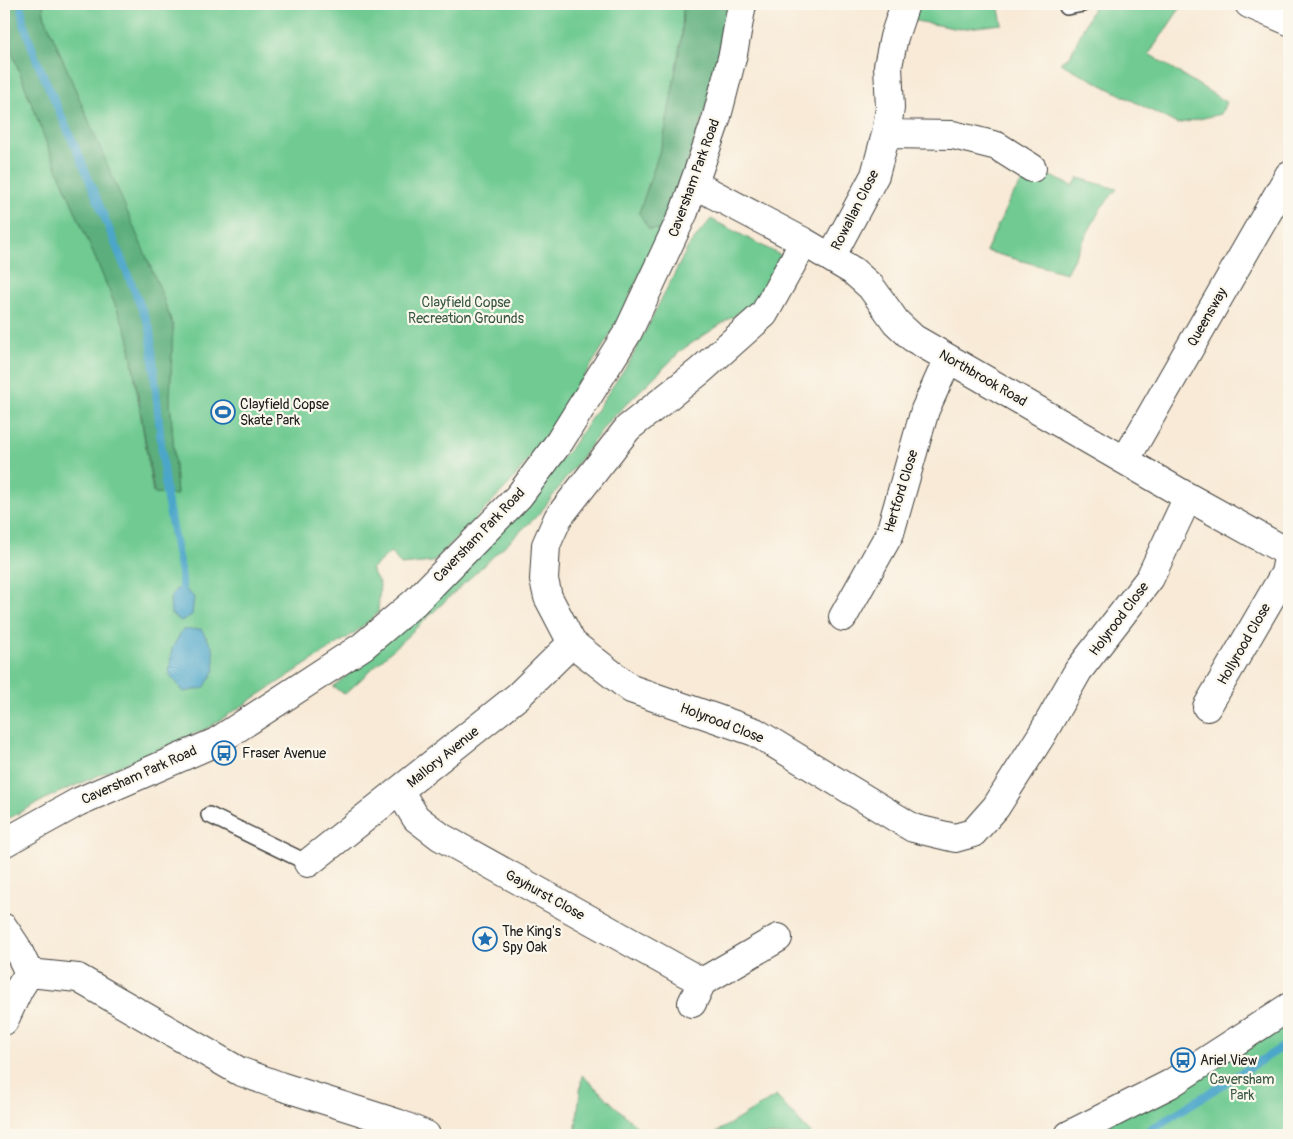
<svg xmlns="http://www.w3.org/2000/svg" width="1293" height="1139" font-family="Pangolin,sans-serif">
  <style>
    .green { fill: #70ca92; stroke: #467357 }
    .forest { fill: #5cae7c; stroke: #3c654c }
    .water { fill: #4ca6ca; stroke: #346173 }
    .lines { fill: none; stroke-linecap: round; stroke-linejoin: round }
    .stream { stroke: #4ca6ca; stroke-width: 8 }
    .service-casing { stroke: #3d3b38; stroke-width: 18 }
    .minor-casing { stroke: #3d3b38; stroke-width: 30 }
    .tertiary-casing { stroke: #3d3b38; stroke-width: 30 }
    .service { stroke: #fff; stroke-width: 15 }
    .minor { stroke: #fff; stroke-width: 28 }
    .tertiary { stroke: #fff; stroke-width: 28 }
    .labels { text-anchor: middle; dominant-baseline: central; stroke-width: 4.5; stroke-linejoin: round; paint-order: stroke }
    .street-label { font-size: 14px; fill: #1c1c1c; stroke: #fbf7ec }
    .park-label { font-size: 14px; fill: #395945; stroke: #fbf7ec }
    .poi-label { font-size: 14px; fill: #1c1c1c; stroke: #fbf7ec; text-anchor: start }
  </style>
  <rect width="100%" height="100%" fill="#fbf7ec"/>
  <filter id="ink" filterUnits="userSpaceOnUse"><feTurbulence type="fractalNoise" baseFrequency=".02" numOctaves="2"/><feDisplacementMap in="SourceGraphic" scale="10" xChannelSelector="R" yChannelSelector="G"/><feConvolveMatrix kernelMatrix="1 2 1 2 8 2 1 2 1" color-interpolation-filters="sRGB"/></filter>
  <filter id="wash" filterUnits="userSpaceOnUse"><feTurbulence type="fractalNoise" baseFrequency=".0096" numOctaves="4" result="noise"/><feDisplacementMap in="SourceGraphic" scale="20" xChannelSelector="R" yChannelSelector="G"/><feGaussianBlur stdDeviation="1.12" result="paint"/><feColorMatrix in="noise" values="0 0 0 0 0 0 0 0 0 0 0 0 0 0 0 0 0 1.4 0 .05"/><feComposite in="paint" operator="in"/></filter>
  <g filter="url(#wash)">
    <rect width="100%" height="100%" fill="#f8ead7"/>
    <path class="green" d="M43,4H683L682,34L664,138L639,213L660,230L617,324L552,428L511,482L433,562L401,565L391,552L371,569L380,584L378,613L356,632L208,728L51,796L4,821V31L48,147L128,335L153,493L177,494L170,400L173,325L44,15Z
      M905,4H998L1002,24L959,29L900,18Z
      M1107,4H1183L1149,54L1226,102L1221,114L1177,124L1060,63L1070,56L1093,8Z
      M1032,168L1073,186L1078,178L1117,189L1101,208L1066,273L986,251L1010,199Z
      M711,219L784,257L752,304L683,349L607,423L540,513L345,694L333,687L419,614L571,448L631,359L688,247Z
      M1289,1003V1135H1070Z
      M582,1075L646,1135H575Z
      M776,1096L812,1135H712Z"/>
    <path class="forest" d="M4,4H43L44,15L160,289L173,326L170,400L177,495L154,493L128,335L48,147L4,31Z
      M683,4H729L722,46L705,112L673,204L660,230L649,229L639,213L664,138L682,35Z"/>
    <path class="water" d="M176,589H185L194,597L192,615L181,621L171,614L170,599Z
      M201,629L213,648L215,670L204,688L184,692L169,674L172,649L182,630Z"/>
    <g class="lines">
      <path class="stream" d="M21,4L23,21L36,59L81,160L150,329L166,494L182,578V589
        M1142,1135L1289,1043"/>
    </g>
  </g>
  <g filter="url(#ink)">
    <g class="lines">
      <g class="service-casing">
        <path id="service" d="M1067,7L1083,4
          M209,815L308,863"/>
      </g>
      <g class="minor-casing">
        <path id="minor" d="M1249,4L1289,21
          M886,134L953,135L997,146L1032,168
          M694,184L804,242L853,271L871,287L896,322L913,338L1188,497L1289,553
          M804,242L764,314L700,371L628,428L558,518L546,545L544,580L548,597L572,643L631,689L755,732L913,828L955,838L973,833L996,807L1041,736L1078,671L1150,578L1188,497
          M831,257L875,175L886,134L890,108L888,66L894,37L905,4
          M1126,459L1289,175
          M843,617L890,533L925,410L948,359
          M1207,707L1285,573L1289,552
          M400,792L416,818L441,837L702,982
          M308,863L518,696L572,643
          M4,928L16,946L29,973L19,989L4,1021
          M29,973L78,978L239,1071L280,1086L397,1123L426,1135
          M692,1003L702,982L778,938"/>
      </g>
      <g class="tertiary-casing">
        <path id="tertiary" d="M4,843L78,802L216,742L363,646L415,602L519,496L560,441L628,332L684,212L716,120L733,54L742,4
          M1069,1135L1170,1084L1289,1007"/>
      </g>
      <use href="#service" class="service"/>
      <use href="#minor" class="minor"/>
      <use href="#tertiary" class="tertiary"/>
    </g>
  </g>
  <defs>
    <g id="stadium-ring" transform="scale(1.25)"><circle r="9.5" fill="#fbf7ec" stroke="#1f6fb2" stroke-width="1.5"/><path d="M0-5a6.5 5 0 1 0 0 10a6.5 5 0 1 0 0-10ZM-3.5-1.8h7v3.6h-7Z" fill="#1f6fb2"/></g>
    <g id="bus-ring" transform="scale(1.25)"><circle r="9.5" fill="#fbf7ec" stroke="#1f6fb2" stroke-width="1.5"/><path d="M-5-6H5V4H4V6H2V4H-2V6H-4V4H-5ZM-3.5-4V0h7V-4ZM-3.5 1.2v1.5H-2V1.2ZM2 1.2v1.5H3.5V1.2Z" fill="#1f6fb2"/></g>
    <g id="sight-ring" transform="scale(1.25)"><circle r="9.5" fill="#fbf7ec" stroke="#1f6fb2" stroke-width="1.5"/><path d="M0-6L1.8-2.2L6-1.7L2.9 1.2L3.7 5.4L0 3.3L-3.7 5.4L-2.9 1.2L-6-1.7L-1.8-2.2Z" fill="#1f6fb2"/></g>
  </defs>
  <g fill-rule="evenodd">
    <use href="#stadium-ring" x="223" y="412"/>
    <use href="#bus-ring" x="224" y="753"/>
    <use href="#sight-ring" x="485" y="939"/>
    <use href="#bus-ring" x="1183" y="1060"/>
  </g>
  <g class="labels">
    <g class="street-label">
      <text transform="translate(694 178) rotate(-70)">Caversham Park Road</text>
      <text transform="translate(855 210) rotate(-63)">Rowallan Close</text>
      <text transform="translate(1207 317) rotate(-60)">Queensway</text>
      <text transform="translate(983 378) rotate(30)">Northbrook Road</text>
      <text transform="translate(901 491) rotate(-73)">Hertford Close</text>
      <text transform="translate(479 535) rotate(-46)">Caversham Park Road</text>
      <text transform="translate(1119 619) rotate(-53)">Holyrood Close</text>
      <text transform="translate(1244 644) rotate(-60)">Hollyrood Close</text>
      <text transform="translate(722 723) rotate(21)">Holyrood Close</text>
      <text transform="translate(443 757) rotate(-39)">Mallory Avenue</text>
      <text transform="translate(139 775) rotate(-24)">Caversham Park Road</text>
      <text transform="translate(545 895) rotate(29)">Gayhurst Close</text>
    </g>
    <g class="park-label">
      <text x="466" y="302">Clayfield Copse<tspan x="466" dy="16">Recreation Grounds</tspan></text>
      <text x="1242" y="1079">Caversham<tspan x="1242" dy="16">Park</tspan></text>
    </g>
    <g class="poi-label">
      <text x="240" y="404">Clayfield Copse<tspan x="240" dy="16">Skate Park</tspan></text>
      <text x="242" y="753">Fraser Avenue</text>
      <text x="502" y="931">The King's<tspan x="502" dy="16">Spy Oak</tspan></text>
      <text x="1200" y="1060">Ariel View</text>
    </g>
  </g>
  <rect width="1293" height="1139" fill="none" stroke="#fbf7ec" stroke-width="20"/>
</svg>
